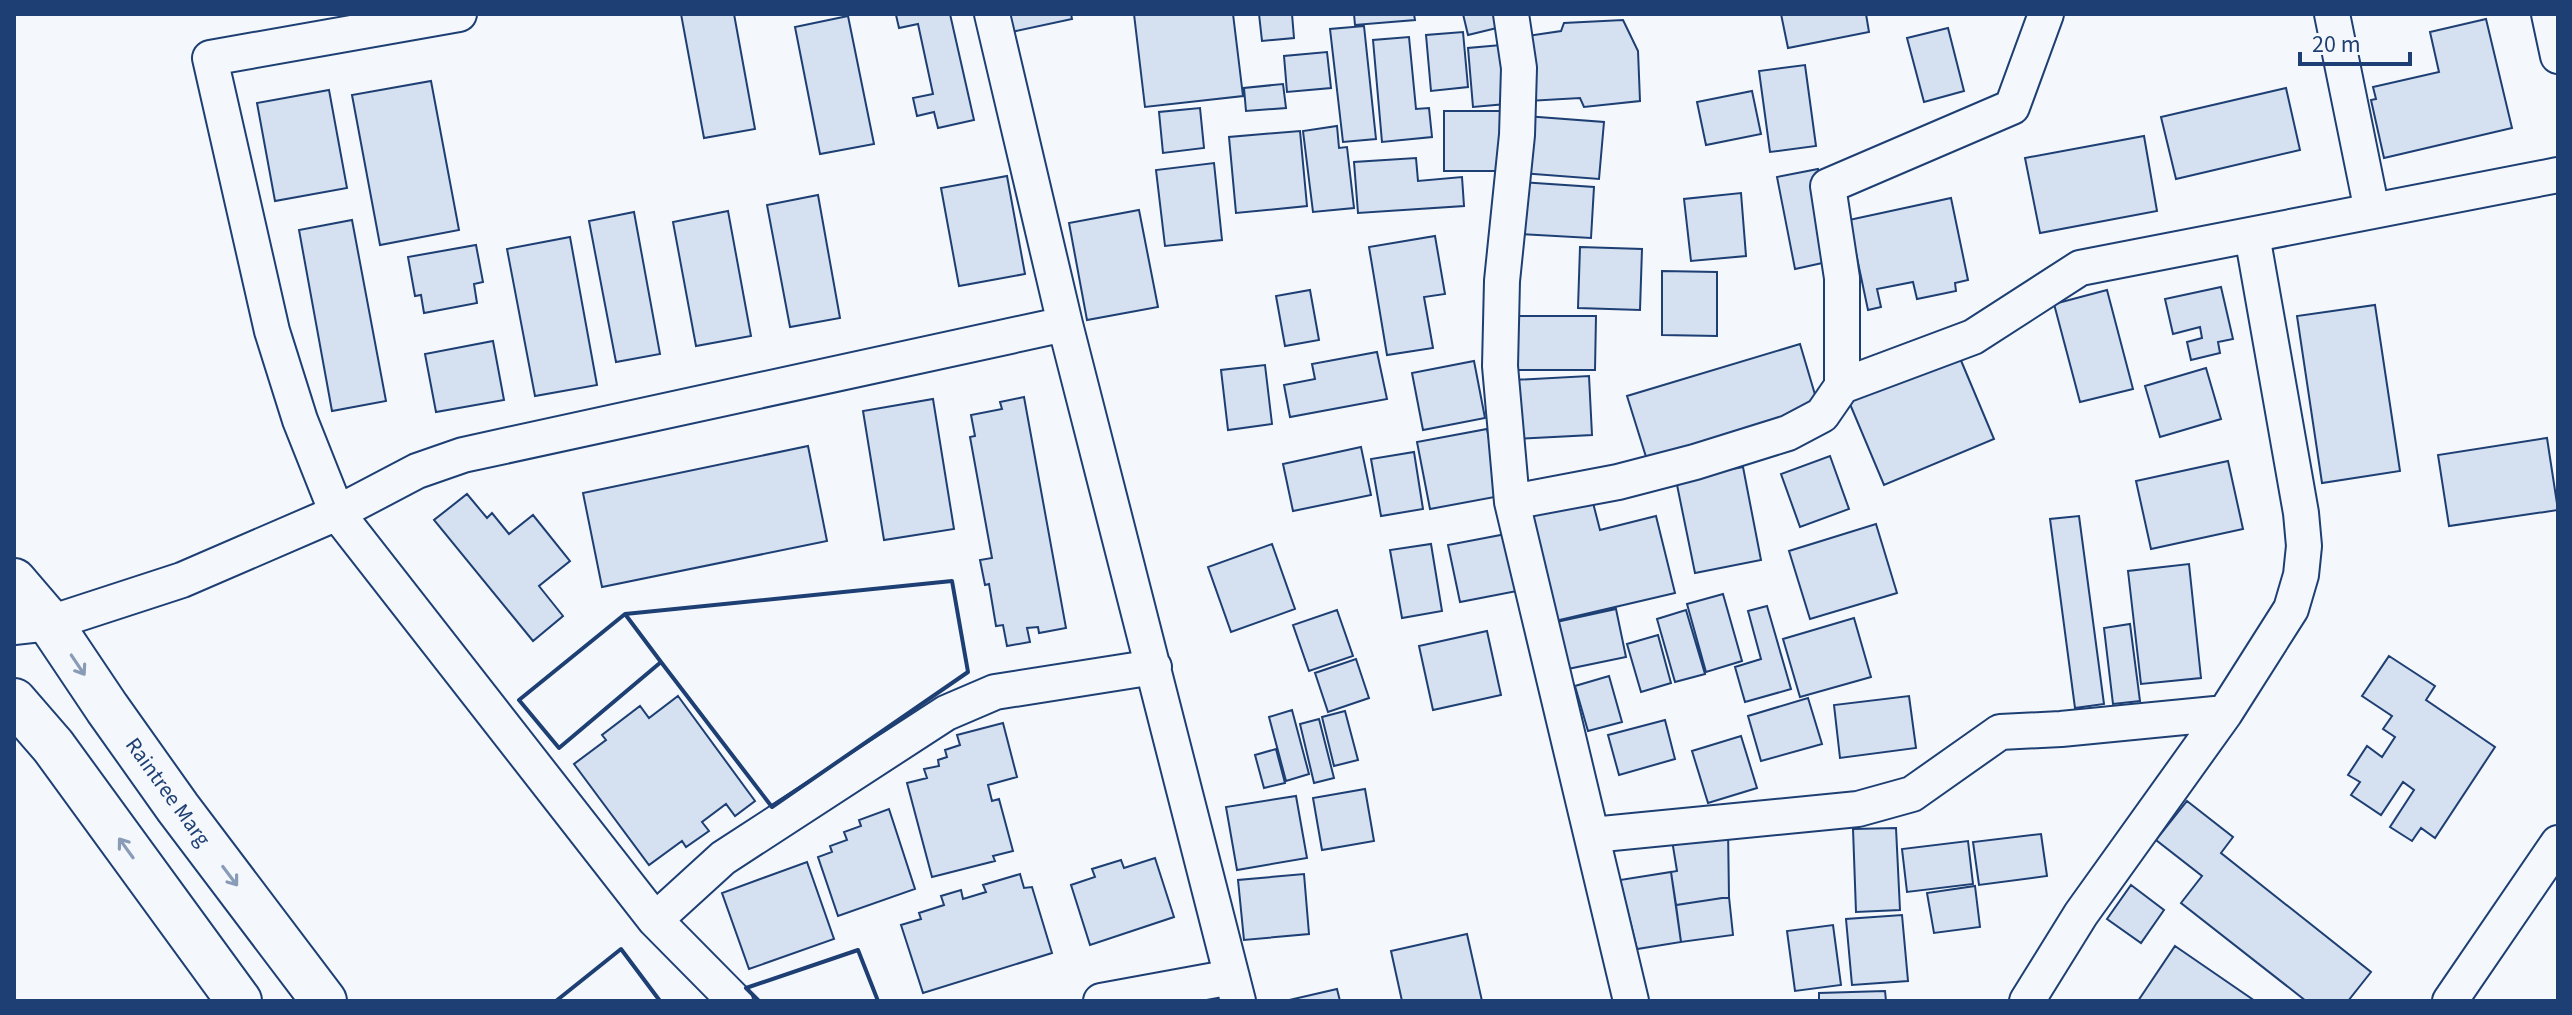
<svg xmlns="http://www.w3.org/2000/svg" width="2572" height="1015" font-family="'Source Sans 3',sans-serif">
  <style>
    .building { fill: #d5e0f0; stroke: #1d3f73; stroke-width: 2 }
    .lines { fill: none; stroke-linecap: round; stroke-linejoin: round }
    .street-casing { stroke: #1d3f73; stroke-width: 38 }
    .secondary-casing { stroke: #1d3f73; stroke-width: 48 }
    .street { stroke: #f4f7fb; stroke-width: 34 }
    .secondary { stroke: #f4f7fb; stroke-width: 44 }
    .wall { stroke: #1d3f73; stroke-width: 4 }
    .oneway { stroke: #889bb7 }
    .labels { text-anchor: middle; dominant-baseline: central; stroke-width: 6; stroke-linejoin: round; paint-order: stroke }
    .street-label { font-size: 22px; fill: #1d3f73; stroke: #f4f7fb }
  </style>
  <rect width="100%" height="100%" fill="#f4f7fb"/>
  <path class="building" d="M681,14H734L755,129L704,138Z
    M950,14L974,120L938,128L934,112L917,116L913,98L933,94L918,24L899,28L896,15Z
    M1003,14H1071L1072,19L1007,33Z
    M1134,14H1233L1243,96L1145,107Z
    M1259,14H1292L1294,38L1262,41Z
    M1354,14H1414L1415,20L1355,25Z
    M1463,14H1502L1505,26L1468,35Z
    M1781,14H1866L1869,32L1788,48Z
    M848,16L874,144L820,154L795,27Z
    M2486,19L2512,128L2384,158L2371,100L2376,99L2373,87L2439,72L2430,32Z
    M1623,20L1638,51L1640,101L1584,107L1580,98L1528,101L1521,37L1561,31L1564,23Z
    M1364,26L1376,139L1343,142L1330,29Z
    M1948,28L1964,91L1924,102L1907,38Z
    M1463,32L1468,87L1431,91L1426,35Z
    M1409,37L1416,109L1429,108L1432,137L1382,142L1373,40Z
    M1501,45L1506,104L1473,107L1468,48Z
    M1327,52L1331,88L1287,92L1284,56Z
    M1805,65L1816,146L1770,152L1759,71Z
    M431,81L459,230L380,245L352,95Z
    M1283,84L1286,108L1246,111L1244,88Z
    M2286,88L2300,150L2176,179L2161,117Z
    M329,90L347,188L275,201L257,103Z
    M1752,91L1761,134L1706,145L1697,102Z
    M1200,108L1204,148L1163,153L1159,112Z
    M1444,111H1506V171H1444Z
    M1525,116L1604,122L1599,179L1521,173Z
    M1337,126L1339,148L1347,147L1354,208L1313,212L1303,131Z
    M1300,131L1307,206L1236,213L1229,137Z
    M2144,136L2157,211L2040,233L2025,158Z
    M1416,158L1418,181L1462,177L1464,206L1358,213L1354,162Z
    M1214,163L1222,240L1165,246L1156,170Z
    M1818,169L1836,260L1795,269L1777,177Z
    M1007,176L1025,274L959,286L941,188Z
    M1520,182L1594,187L1591,238L1518,234Z
    M1741,193L1746,256L1691,261L1684,199Z
    M818,195L840,318L790,327L767,205Z
    M1951,198L1968,280L1955,283L1956,291L1917,299L1913,282L1877,289L1881,307L1868,310L1849,220Z
    M1139,210L1158,307L1087,320L1069,223Z
    M728,211L751,336L696,346L673,222Z
    M634,212L660,354L616,362L589,221Z
    M352,220L386,401L332,411L299,230Z
    M1435,236L1445,294L1424,297L1433,348L1387,355L1369,247Z
    M570,237L597,385L535,396L507,249Z
    M476,245L483,282L474,284L477,303L424,313L421,295L415,296L408,257Z
    M1580,247L1642,249L1640,310L1578,308Z
    M1662,271L1717,272V336L1662,335Z
    M2221,287L2233,339L2218,342L2220,353L2191,360L2187,342L2202,338L2200,327L2173,334L2165,299Z
    M1310,290L1319,340L1285,346L1276,296Z
    M2107,290L2133,389L2080,402L2054,304Z
    M2375,305L2400,471L2322,483L2297,316Z
    M1517,316H1596L1595,370H1518Z
    M493,341L504,400L436,412L425,354Z
    M1800,344L1819,408L1647,460L1627,396Z
    M1957,351L1994,439L1884,485L1847,397Z
    M1377,352L1387,399L1290,417L1284,385L1315,379L1312,364Z
    M1474,361L1485,418L1423,430L1412,373Z
    M1265,365L1272,424L1228,430L1221,370Z
    M2206,368L2221,419L2160,437L2145,386Z
    M1589,376L1592,435L1516,439L1513,380Z
    M1024,397L1066,628L1039,633L1038,627L1027,628L1030,642L1007,646L1003,625L996,626L989,584L985,585L980,560L992,558L970,437L975,436L971,415L1002,409L1000,402Z
    M933,399L954,529L884,540L863,411Z
    M1487,429L1500,496L1430,509L1417,442Z
    M2547,438L2558,510L2449,526L2438,455Z
    M808,446L827,541L602,587L583,493Z
    M1361,447L1371,495L1293,511L1283,464Z
    M1414,452L1423,509L1381,516L1371,459Z
    M1830,456L1849,509L1800,527L1781,474Z
    M2228,461L2243,529L2151,549L2136,481Z
    M1743,467L1761,560L1695,573L1676,480Z
    M467,494L487,518L492,513L509,534L533,515L570,561L539,586L563,616L533,641L434,520Z
    M1591,495L1600,530L1656,516L1675,593L1551,622L1525,511Z
    M2079,516L2104,704L2075,708L2050,519Z
    M1876,524L1897,593L1810,619L1789,551Z
    M1506,534L1517,591L1460,602L1448,545Z
    M1272,544L1295,609L1231,632L1208,567Z
    M1431,544L1442,611L1402,618L1390,550Z
    M2189,564L2201,678L2141,684L2128,571Z
    M1723,594L1742,661L1706,672L1687,604Z
    M1767,606L1791,689L1745,702L1735,667L1761,659L1748,611Z
    M1616,609L1626,657L1558,671L1547,624Z
    M1337,610L1353,656L1309,671L1293,625Z
    M1686,610L1705,674L1675,682L1657,619Z
    M1854,618L1871,677L1800,697L1783,639Z
    M2130,624L2140,701L2113,704L2104,628Z
    M1487,631L1501,695L1433,710L1419,646Z
    M1658,635L1671,683L1641,692L1627,644Z
    M2389,656L2435,686L2426,700L2495,747L2435,838L2421,828L2412,841L2390,827L2414,790L2403,782L2381,815L2351,795L2360,782L2348,775L2367,746L2382,757L2395,737L2383,729L2392,716L2362,696Z
    M1356,659L1369,698L1328,712L1315,673Z
    M1609,676L1622,722L1588,731L1575,686Z
    M678,696L755,801L735,816L726,804L702,822L709,831L686,847L682,841L649,865L574,764L606,740L602,735L640,706L649,718Z
    M1909,696L1916,748L1840,758L1834,705Z
    M1808,698L1822,744L1761,761L1748,716Z
    M1292,710L1309,774L1286,781L1269,717Z
    M1345,711L1358,760L1334,766L1322,717Z
    M1319,719L1334,778L1314,783L1300,724Z
    M1665,720L1675,759L1619,775L1608,735Z
    M1003,723L1017,777L988,785L992,801L999,799L1013,851L993,856L995,861L932,877L907,783L927,778L924,769L939,766L938,760L947,757L945,750L960,745L957,735Z
    M1741,736L1757,788L1708,803L1692,751Z
    M1276,749L1285,783L1264,788L1255,755Z
    M1365,789L1374,841L1322,850L1313,798Z
    M1296,796L1307,858L1237,870L1226,807Z
    M2187,801L2233,837L2221,853L2371,972L2348,1001H2306L2181,903L2202,876L2156,840Z
    M889,809L915,889L838,916L818,857L832,852L830,846L847,840L844,832L861,826L859,820Z
    M1728,828L1729,897L1676,905L1671,872L1677,871L1671,834Z
    M1896,828L1900,910L1856,912L1853,829Z
    M2041,834L2047,876L1979,885L1973,842Z
    M1968,841L1973,884L1907,892L1902,849Z
    M1155,858L1174,917L1090,945L1071,885L1095,877L1092,869L1121,860L1124,868Z
    M807,862L834,939L749,969L722,893Z
    M1671,872L1681,942L1637,949L1620,880Z
    M1020,874L1024,888L1032,887L1052,953L923,993L901,925L921,919L919,913L944,905L941,896L961,890L963,899L986,892L983,885Z
    M1304,874L1309,934L1244,940L1238,880Z
    M2131,885L2164,910L2141,943L2107,919Z
    M1975,886L1980,927L1934,933L1927,893Z
    M1729,897L1733,935L1681,942L1676,905Z
    M1902,915L1908,981L1852,985L1846,919Z
    M1833,925L1841,985L1795,991L1787,931Z
    M1467,934L1482,1001H1402L1391,951Z
    M2175,946L2255,1001H2138Z
    M1337,989L1340,1001H1285Z
    M1885,991L1886,1001H1819V993Z"/>
  <g class="lines">
    <g class="street-casing">
      <path id="street" d="M459,14L210,58L272,331L300,420L337,513L655,920L735,1001
        M992,14L1065,324L1238,1001
        M1511,14L1519,68L1517,135L1502,281L1500,366L1512,502L1631,1001
        M2332,14L2372,211
        M2549,14L2558,56
        M1842,386L1973,337L2080,268L2558,175
        M1512,502L1618,482L1695,462L1788,433L1822,415L1842,386V278L1828,186L2012,107L2046,14
        M14,627L50,623L182,580L337,513L417,471L463,455L1065,324
        M1592,835L1858,809L1912,794L2000,732L2061,729L2225,713
        M655,920L723,858L946,713L995,692L1154,667
        M1101,1001L1232,977
        M2027,1001L2081,914L2225,713L2291,609L2301,575L2304,546L2301,513L2252,235
        M2450,1001L2558,843"/>
    </g>
    <g class="secondary-casing">
      <path id="secondary" d="M14,581L50,623L107,708L178,808L324,1001
        M14,701L53,746L239,1001"/>
    </g>
    <use href="#street" class="street"/>
    <use href="#secondary" class="secondary"/>
    <path class="wall" d="M952,581L968,672L772,807L661,662L559,748L519,700L625,614Z
      M625,614L661,662
      M556,1001L621,949L660,1001
      M759,1001L746,988L858,950L878,1001"/>
  </g>
  <defs><path id="oneway-shaft" d="M-6 0H5M1.5-3L5.5 0L1.5 3" fill="none" stroke-width="1.6" stroke-linecap="round" stroke-linejoin="round" transform="scale(2)"/></defs>
  <g class="oneway">
    <use href="#oneway-shaft" transform="translate(78 665) rotate(56)"/>
    <use href="#oneway-shaft" transform="translate(126 848) rotate(-126)"/>
    <use href="#oneway-shaft" transform="translate(230 876) rotate(53)"/>
  </g>
  <g class="labels">
    <g class="street-label">
      <text transform="translate(168 792) rotate(54)">Raintree Marg</text>
    </g>
  </g>
  <rect width="2572" height="1015" fill="none" stroke="#1d3f73" stroke-width="32"/>
  <path d="M2300 52v12h110v-12" fill="none" stroke="#1d3f73" stroke-width="4"/>
  <text x="2312" y="52" font-size="24" fill="#1d3f73" stroke="#f4f7fb" stroke-width="6" paint-order="stroke">20 m</text>
</svg>
